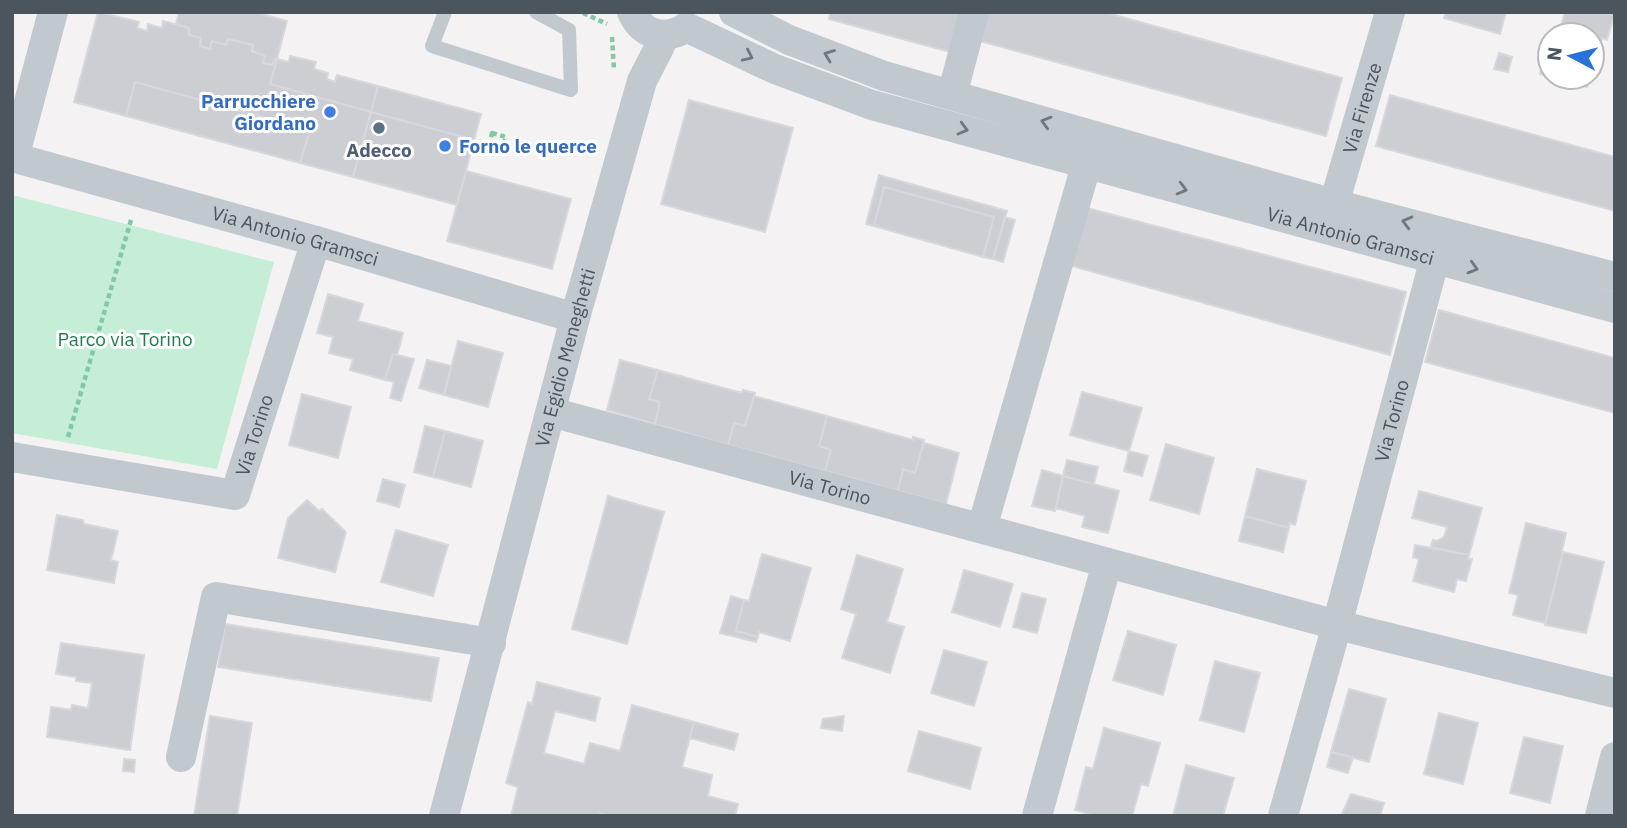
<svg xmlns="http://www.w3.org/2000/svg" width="1627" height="828" font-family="'IBM Plex Sans',sans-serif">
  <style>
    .green { fill: #c6edd5 }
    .building { fill: #cdced4; stroke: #d7d8dd; stroke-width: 2 }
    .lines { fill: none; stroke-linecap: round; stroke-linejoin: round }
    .path { stroke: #80c9a6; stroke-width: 4.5; stroke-dasharray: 5 3.5; stroke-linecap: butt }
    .lane { stroke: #c1c9cf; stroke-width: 14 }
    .street { stroke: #c1c9cf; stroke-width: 30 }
    .oneway { stroke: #6e7880 }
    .shop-dot { fill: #3f7fe0; stroke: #fff; stroke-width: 2.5 }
    .service-dot { fill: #5c6f8a; stroke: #fff; stroke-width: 2.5 }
    .labels { text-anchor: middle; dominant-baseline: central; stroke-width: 6; stroke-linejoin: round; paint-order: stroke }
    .shop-label { font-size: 19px; font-weight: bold; fill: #366cbe; stroke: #fff; text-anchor: end }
    .street-label { font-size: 19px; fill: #4b555e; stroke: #fff }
    .service-label { font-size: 19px; font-weight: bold; fill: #4e5e75; stroke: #fff }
    .park-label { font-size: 19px; fill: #207c4f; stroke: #fff }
  </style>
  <rect width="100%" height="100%" fill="#f4f2f2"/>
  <path class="green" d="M12,195L274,262L217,469L12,433Z"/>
  <path class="building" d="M98,12L139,22L137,28L147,31L148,24L162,28L163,21L189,28V35L201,38L200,46L210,49L212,41L226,45L228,39L253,45L252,51L265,56L263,63L272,65L275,59H277L270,84L371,112L353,177L300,163L310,130L135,82L126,116L74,102Z
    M179,12H254L287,21L277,59H275L272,65L263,63L265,56L252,51L253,45L228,39L226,45L212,41L210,49L200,46L201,38L189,35V28L176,24Z
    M830,12H960L950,52L829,19Z
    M988,12H1104L1342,78L1326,136L980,41Z
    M1446,12H1506L1500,34L1444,18Z
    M1565,12H1615L1607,40L1602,38L1592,70V35H1551L1554,27L1560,29Z
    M1550,39V77L1540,74Z
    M1499,53L1512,57L1508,72L1494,69Z
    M290,56L316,62L314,69L328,73L327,79L335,82L337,75L378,86L371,112L270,84L277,59L289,62Z
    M1551,77H1590L1587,87Z
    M135,82L310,130L300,163L126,116Z
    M378,86L481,114L474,140L371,112Z
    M1390,95L1615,157V211L1376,146Z
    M689,100L793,128L765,232L661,204Z
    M371,112L474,140L457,205L353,177Z
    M466,171L571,199L552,269L447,241Z
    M879,175L1007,211L993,259L983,257L994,217L884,187L874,226L866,224Z
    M884,187L994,217L983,257L874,226Z
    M1087,208L1406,292L1390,355L1072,266Z
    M1005,217L1015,220L1003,262L993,259Z
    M328,294L363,304L358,321L403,333L397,355L393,354L385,380L350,370L353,359L329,353L333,337L317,333Z
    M1439,310L1615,358V413L1425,362Z
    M458,341L503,353L488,407L444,395Z
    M393,354L414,359L401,401L390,398L394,382L385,380Z
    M427,360L451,366L444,395L419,388Z
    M620,360L658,370L649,399L660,402L655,424L607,410Z
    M658,370L742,393L743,390L755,393L745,426L734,423L728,445L655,424L660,402L649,399Z
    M1082,392L1142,408L1129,451L1070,435Z
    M302,394L351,407L338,458L289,445Z
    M754,396L827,416L819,446L831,450L825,471L728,445L734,423L745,426Z
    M827,416L913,440V437L924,440L915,473L903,469L898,491L825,471L831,450L819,446Z
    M425,426L445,431L433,477L414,472Z
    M445,431L483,441L471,487L433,477Z
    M924,443L959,453L946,504L898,491L903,469L915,473Z
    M1166,444L1214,458L1199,514L1150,500Z
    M1129,451L1148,456L1142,476L1124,471Z
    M1067,460L1098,467L1094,484L1063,476Z
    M1257,469L1306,481L1295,525L1290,523L1289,528L1245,516Z
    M1042,470L1063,476L1055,511L1032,506Z
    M1063,476L1119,491L1108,533L1082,527L1085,516L1056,508Z
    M383,479L405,485L399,507L377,501Z
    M1419,491L1482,508L1469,555L1431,547L1433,540L1437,541L1444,537L1447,527L1412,518Z
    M608,496L664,512L627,644L572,629Z
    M307,500L319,511L322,509L346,532L335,572L278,558L288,518Z
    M57,515L83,520L84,524L118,531L111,560L118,562L114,583L47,570Z
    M1245,516L1289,528L1283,552L1239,541Z
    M1526,523L1566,533L1562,551L1563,552L1545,623L1513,615L1518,595L1509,593Z
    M396,530L448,545L433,596L381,582Z
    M1415,545L1469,555L1468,559H1472L1466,581L1457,579L1454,592L1413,581L1419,559L1413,557Z
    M1563,552L1604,562L1586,633L1545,625Z
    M762,554L811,568L790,641L759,632L758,637L736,631L744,600L749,601Z
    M857,555L903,569L887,622L904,627L890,673L842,658L856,614L841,609Z
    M964,570L1013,584L1000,627L952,612Z
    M1022,593L1046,599L1037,633L1013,627Z
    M731,596L744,600L736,631L758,637L756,642L720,633Z
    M225,624L439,658L431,701L218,667Z
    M1128,631L1176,645L1163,695L1113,680Z
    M61,643L144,655L130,750L47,737L51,707L71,710L72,705L88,708L92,683L76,681V677L56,674Z
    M944,650L987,662L974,706L931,693Z
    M1215,661L1260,673L1244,732L1200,720Z
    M537,682L600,698L595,721L555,711L544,753L584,764L590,743L620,751L632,705L694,722L682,767L712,775L708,796L738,804L735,816H611L600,813L599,816H511L518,787L506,783L528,702L532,704Z
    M1349,689L1386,699L1369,762L1331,752Z
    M1439,713L1478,723L1463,784L1424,774Z
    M210,716L252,723L237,816H194Z
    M844,716L842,731L821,728L823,719Z
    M694,722L738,734L734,750L690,738Z
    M1104,728L1160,743L1148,786L1141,784L1132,816H1096L1075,810L1086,767L1093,769Z
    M919,731L981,748L970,789L908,771Z
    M1524,737L1563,746L1550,803L1510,793Z
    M1331,752L1353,757L1348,773L1327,767Z
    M124,759L135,760L134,772L123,771Z
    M1186,765L1234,778L1223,816H1173Z
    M1351,794L1384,803L1380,816H1341Z"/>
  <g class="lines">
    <path class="path" d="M583,13L607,24
      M612,37L614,70
      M492,133L506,137L503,146L490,142Z
      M68,437L131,220"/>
    <path class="lane" d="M445,12L432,46L571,90L569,30L536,12"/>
    <g class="street">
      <path d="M632,12C641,32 659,40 680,31"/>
      <path d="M734,12L789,40L884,76L1334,204L1615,277"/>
      <path id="s1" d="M686,27L775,69L872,105L1615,308"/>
      <path d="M952,95L974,12"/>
      <path id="s2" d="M12,157L316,241L575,318"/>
      <path d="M14,158L53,12"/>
      <path id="s3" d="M1334,204L1390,12"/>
      <path id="s4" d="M551,412L1337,625L1615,693"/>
      <path id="s5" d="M12,457L235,495L316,241"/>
      <path d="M982,528L1092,145"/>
      <path d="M181,757L216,597L491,643"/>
      <path id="s6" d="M444,816L575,318L642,81L660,46L661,36"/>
      <path d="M1037,816L1107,563"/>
      <path id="s7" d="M1283,816L1337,625L1435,258"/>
      <path d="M1600,816L1615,757"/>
    </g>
  </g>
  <defs><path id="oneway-chevron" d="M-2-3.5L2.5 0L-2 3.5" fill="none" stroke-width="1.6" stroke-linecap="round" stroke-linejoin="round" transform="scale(1.75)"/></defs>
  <g class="oneway">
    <use href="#oneway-chevron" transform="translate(829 55) rotate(-159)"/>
    <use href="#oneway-chevron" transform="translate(748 56) rotate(25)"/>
    <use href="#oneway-chevron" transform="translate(1046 122) rotate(-164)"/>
    <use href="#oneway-chevron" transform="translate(963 129) rotate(15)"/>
    <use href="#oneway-chevron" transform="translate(1182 189) rotate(15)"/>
    <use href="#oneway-chevron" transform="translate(1407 222) rotate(-165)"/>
    <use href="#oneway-chevron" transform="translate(1473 268) rotate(16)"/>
  </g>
  <g class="shop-dot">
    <circle cx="330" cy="112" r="7"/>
    <circle cx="445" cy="146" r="7"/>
  </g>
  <circle class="service-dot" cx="379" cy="128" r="7"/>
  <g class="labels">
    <g class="shop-label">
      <text x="316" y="101">Parrucchiere<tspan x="316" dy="22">Giordano</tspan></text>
      <text x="459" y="146" text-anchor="start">Forno le querce</text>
    </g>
    <g class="street-label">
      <text stroke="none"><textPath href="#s3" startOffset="100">Via Firenze</textPath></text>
      <text stroke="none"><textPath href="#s1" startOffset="698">Via Antonio Gramsci</textPath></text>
      <text stroke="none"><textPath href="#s2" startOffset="294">Via Antonio Gramsci</textPath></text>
      <text stroke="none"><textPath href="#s6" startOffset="474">Via Egidio Meneghetti</textPath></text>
      <text stroke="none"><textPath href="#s7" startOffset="410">Via Torino</textPath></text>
      <text stroke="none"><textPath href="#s5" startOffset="289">Via Torino</textPath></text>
      <text stroke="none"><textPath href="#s4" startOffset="289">Via Torino</textPath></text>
    </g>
    <g class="service-label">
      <text x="379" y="150">Adecco</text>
    </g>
    <g class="park-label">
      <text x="125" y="339">Parco via Torino</text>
    </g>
  </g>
  <rect width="1627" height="828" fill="none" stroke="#4b555e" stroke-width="28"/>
  <g transform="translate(1571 56) rotate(277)"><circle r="33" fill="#ffffff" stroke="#b7bbbf" stroke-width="2"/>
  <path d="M0-5L12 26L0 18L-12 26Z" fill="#2972d7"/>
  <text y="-10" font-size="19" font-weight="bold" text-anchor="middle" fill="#4b555e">N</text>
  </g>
</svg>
